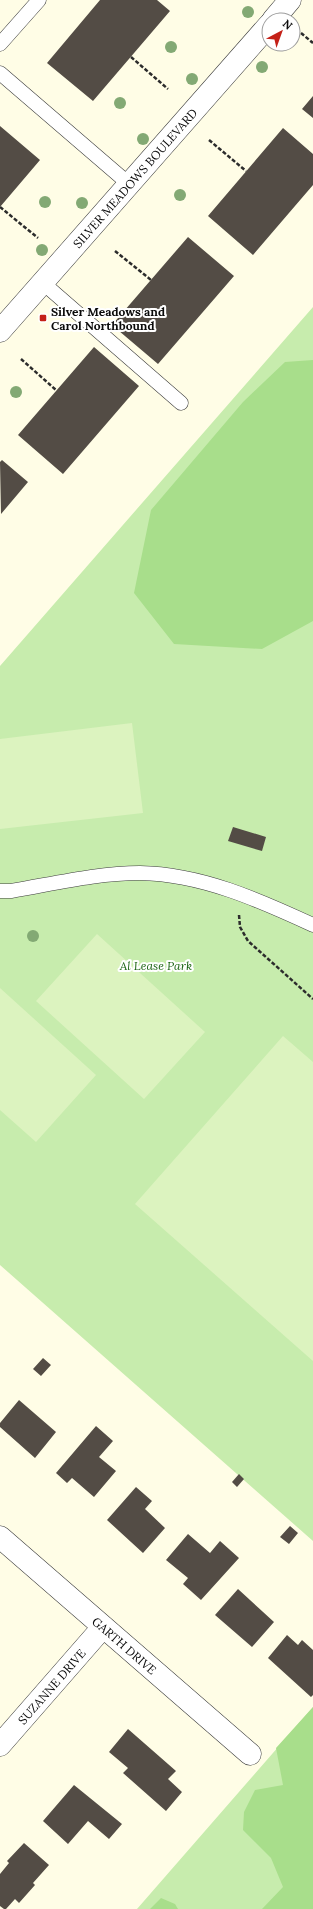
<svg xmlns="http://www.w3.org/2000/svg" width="313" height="1909" font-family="Lora,serif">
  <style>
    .green { fill: #c7ecad }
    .forest { fill: #a8de8b }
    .pitch { fill: #dcf3bf }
    .building { fill: #534c45 }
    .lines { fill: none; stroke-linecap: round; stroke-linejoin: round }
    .service-casing { stroke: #3d3d3d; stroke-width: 15 }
    .minor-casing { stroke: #3d3d3d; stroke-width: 23 }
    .tertiary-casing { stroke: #3d3d3d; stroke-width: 23 }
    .path { stroke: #2c2c2c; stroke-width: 2.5; stroke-dasharray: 4 2; stroke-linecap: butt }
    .service { stroke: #fff; stroke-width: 14 }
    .minor { stroke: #fff; stroke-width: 22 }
    .tertiary { stroke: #fff; stroke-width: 22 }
    .tree { fill: #83a974 }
    .poi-dot { fill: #c42017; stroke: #fff; stroke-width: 1.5 }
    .labels { text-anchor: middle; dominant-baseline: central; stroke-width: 4; stroke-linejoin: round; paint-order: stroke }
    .street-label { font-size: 12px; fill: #0a0a0a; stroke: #fff }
    .poi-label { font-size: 12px; font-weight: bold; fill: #0a0a0a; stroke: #fff; text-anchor: start }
    .park-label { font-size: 12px; font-style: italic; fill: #1e6516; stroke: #fff }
  </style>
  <rect width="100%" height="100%" fill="#fffde6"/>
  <path class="green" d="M313,307V1541L0,1265V666Z
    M313,1707V1909H137Z"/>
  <path class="forest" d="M313,360V621L262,649L174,644L134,593L151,510L243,402L285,362Z
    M313,1707V1909H262L283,1887L271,1858L243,1830L244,1812L255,1790L283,1785L276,1748Z
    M161,1898L175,1904L178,1909H150Z"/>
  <path class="pitch" d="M132,723L143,813L0,829V739Z
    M97,934L205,1032L144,1099L36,1001Z
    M0,988L96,1075L36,1142L0,1110Z
    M283,1036L313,1062V1361L135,1204Z"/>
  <path class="building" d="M100,0H157L170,11L93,101L47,63Z
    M313,96V118L302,109Z
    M0,126L40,160L0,207Z
    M283,128L313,154V185L253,255L208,216Z
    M188,237L234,276L158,364L112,325Z
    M94,347L139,386L63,474L18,435Z
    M2,460L28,482L1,514L0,462Z
    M233,827L266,837L262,851L228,841Z
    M43,1358L51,1365L41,1376L33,1369Z
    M19,1400L56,1432L35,1458L0,1427V1423Z
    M96,1426L113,1441L99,1457L116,1471L94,1497L72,1478L67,1483L56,1473Z
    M239,1474L244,1479L237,1487L232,1482Z
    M136,1487L152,1501L145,1509L165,1528L143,1553L107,1520Z
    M290,1526L298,1533L289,1544L280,1537Z
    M188,1534L210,1553L220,1541L239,1558L201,1600L183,1584L188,1578L166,1560Z
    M238,1589L274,1622L252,1647L215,1615Z
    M287,1635L298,1645L302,1640L313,1650V1695L311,1697L268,1658Z
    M128,1729L176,1771L168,1779L182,1792L166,1811L123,1773L128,1768L109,1752Z
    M74,1785L122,1824L109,1839L88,1821L68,1844L43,1821Z
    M24,1843L49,1865L33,1883L35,1885L19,1903L15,1899L6,1909H4L0,1906V1874L9,1863L7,1861Z"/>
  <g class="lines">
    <g class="service-casing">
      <path id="service" d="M0,44L39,0
        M0,73L129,184
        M43,283L181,403
        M0,891H11C53,884 97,873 140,873C201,874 259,900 313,925"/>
    </g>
    <g class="minor-casing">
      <g id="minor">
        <path id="s1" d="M0,1537L250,1754"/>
        <path id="s2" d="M0,1745L103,1627"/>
      </g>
    </g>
    <g class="tertiary-casing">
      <g id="tertiary">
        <path d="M273,20L290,0"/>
        <path id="s3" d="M0,331L269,25"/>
      </g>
    </g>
    <path class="path" d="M301,33L313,43
      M131,57L168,89
      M209,140L246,171
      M0,207L38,238
      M115,251L151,280
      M21,359L56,390
      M239,915L240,927L248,941L313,999"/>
    <use href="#service" class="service"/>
    <use href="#minor" class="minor"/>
    <use href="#tertiary" class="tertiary"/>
  </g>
  <g class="tree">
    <circle cx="248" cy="12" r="6"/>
    <circle cx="171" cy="47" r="6"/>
    <circle cx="262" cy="67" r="6"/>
    <circle cx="192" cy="79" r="6"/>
    <circle cx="120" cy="103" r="6"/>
    <circle cx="143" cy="139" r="6"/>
    <circle cx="180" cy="195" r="6"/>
    <circle cx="45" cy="202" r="6"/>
    <circle cx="82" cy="203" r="6"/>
    <circle cx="42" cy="250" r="6"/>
    <circle cx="16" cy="392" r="6"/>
    <circle cx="33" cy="936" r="6"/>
  </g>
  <rect class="poi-dot" x="39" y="314" width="8" height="8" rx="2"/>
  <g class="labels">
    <g class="street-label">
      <text stroke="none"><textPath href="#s3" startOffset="204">SILVER MEADOWS BOULEVARD</textPath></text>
      <text stroke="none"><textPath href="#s1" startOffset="165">GARTH DRIVE</textPath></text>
      <text stroke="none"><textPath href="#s2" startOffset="78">SUZANNE DRIVE</textPath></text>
    </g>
    <g class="poi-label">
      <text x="51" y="311">Silver Meadows and<tspan x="51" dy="14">Carol Northbound</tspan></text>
    </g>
    <g class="park-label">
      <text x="156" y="965">Al Lease Park</text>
    </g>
  </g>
  <g transform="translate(281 32) rotate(41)"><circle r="19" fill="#ffffff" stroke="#9d9d9d"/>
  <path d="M0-3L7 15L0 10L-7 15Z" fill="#c42017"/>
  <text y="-6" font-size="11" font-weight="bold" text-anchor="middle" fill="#0a0a0a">N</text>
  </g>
</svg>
